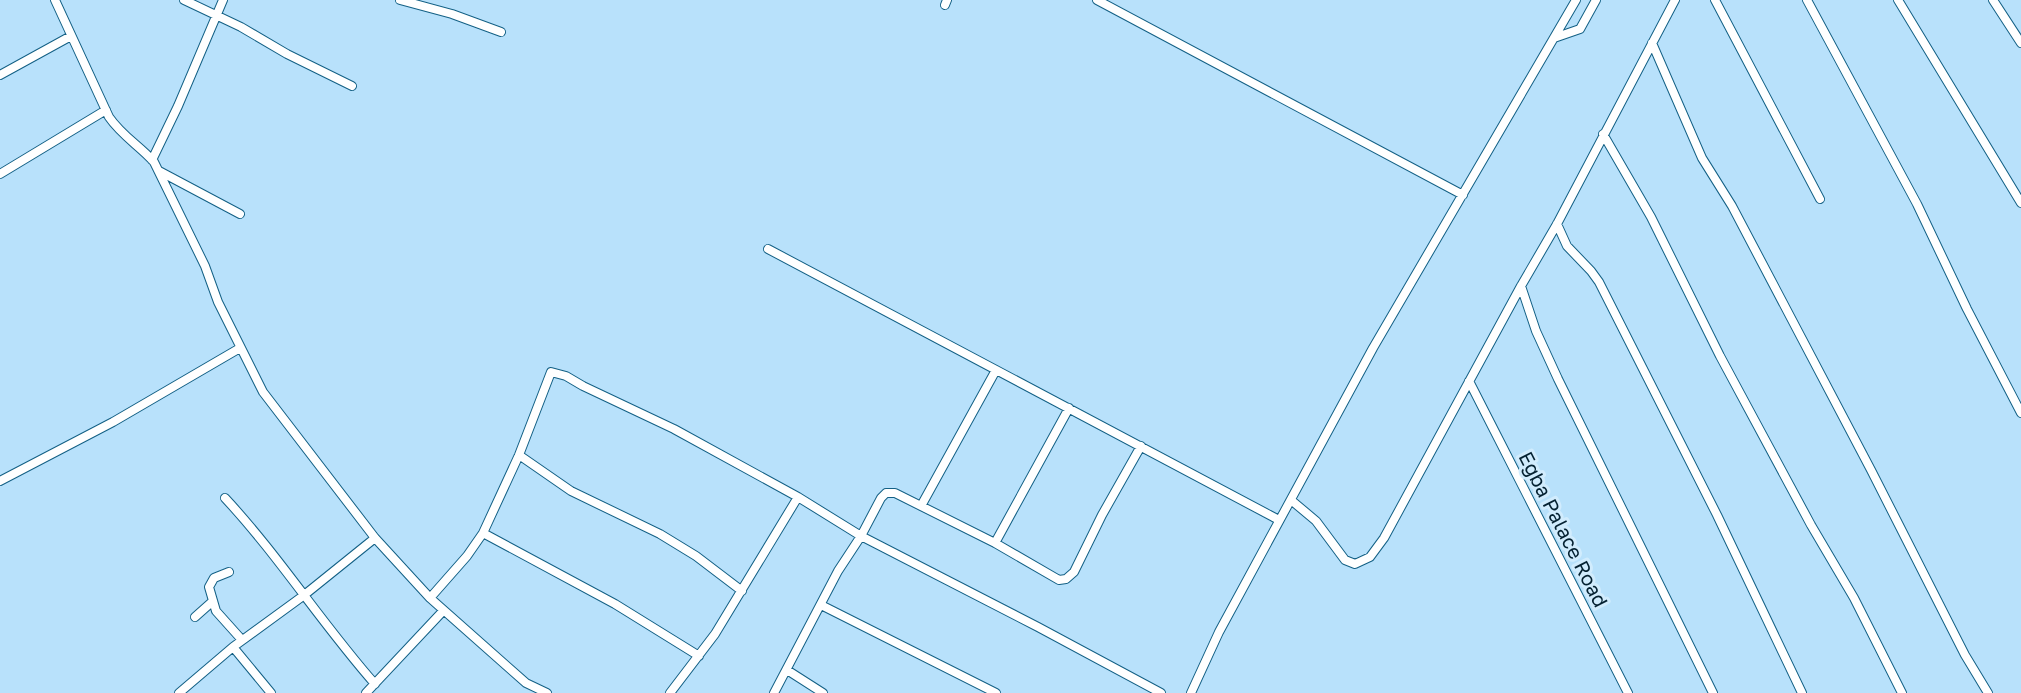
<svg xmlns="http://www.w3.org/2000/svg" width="2021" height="693" font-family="'Golos Text',sans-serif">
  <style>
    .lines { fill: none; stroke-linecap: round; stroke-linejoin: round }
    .minor-casing { stroke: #136085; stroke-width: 10 }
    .minor { stroke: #fff; stroke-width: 8 }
    .labels { text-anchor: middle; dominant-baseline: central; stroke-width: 6; stroke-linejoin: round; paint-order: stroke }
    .street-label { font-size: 20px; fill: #042131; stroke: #d1ecfd }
  </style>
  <rect width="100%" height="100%" fill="#b8e1fb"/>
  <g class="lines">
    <g class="minor-casing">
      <path id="minor" d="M55,0L109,117C122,136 140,146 154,162L205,266L218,302L263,392L375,538L430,598L526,683L547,693
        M184,0L241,27L287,54L352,86
        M400,0L452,14L501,32
        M1097,0L1463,195
        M1715,0L1820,199
        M1807,0L1917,204L1967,309L2021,413
        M1898,0L2021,203
        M1993,0L2021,43
        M945,5L947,0
        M1554,38L1580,29L1596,0
        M1652,43L1702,158L1732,206L1871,470L1965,655L1988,693
        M0,75L71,36
        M1603,134L1651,217L1720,356L1811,525L1854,598L1902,693
        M152,160L178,106L223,0
        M159,171L240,214
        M0,174L106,110
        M1557,224L1567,246L1591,271L1599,282L1717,515L1802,693
        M768,249L1279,520
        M1521,286L1536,331L1558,379L1713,693
        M1469,381L1628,693
        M519,455L571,491L660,534L696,556L742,591
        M0,481L113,422L240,348
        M225,498C279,556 322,624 375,684
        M1291,500L1316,521L1345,560L1355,564L1370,557L1384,538L1521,286L1557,224L1675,0
        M921,506L996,370
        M483,533L615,604L699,656
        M995,543L1069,408
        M229,572L214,578L209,587L216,611L242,640
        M430,598L467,556L483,533L519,455L551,372L566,376L583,386L674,429L798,497L861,536L1038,627L1161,693
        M821,605L996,693
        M195,617L213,601
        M233,647L271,693
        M787,670L823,693
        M179,693L233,647L303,596L375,538
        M366,693L443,611
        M670,693L715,634L798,497
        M774,693L838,571L861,536L881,498L886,493H895L995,543L1059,580L1066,579L1074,572L1102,515L1141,446
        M1191,693L1219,632L1373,348L1576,0"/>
    </g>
    <use href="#minor" class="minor"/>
  </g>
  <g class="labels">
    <g class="street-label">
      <text transform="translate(1564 529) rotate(63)">Egba Palace Road</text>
    </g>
  </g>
</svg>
